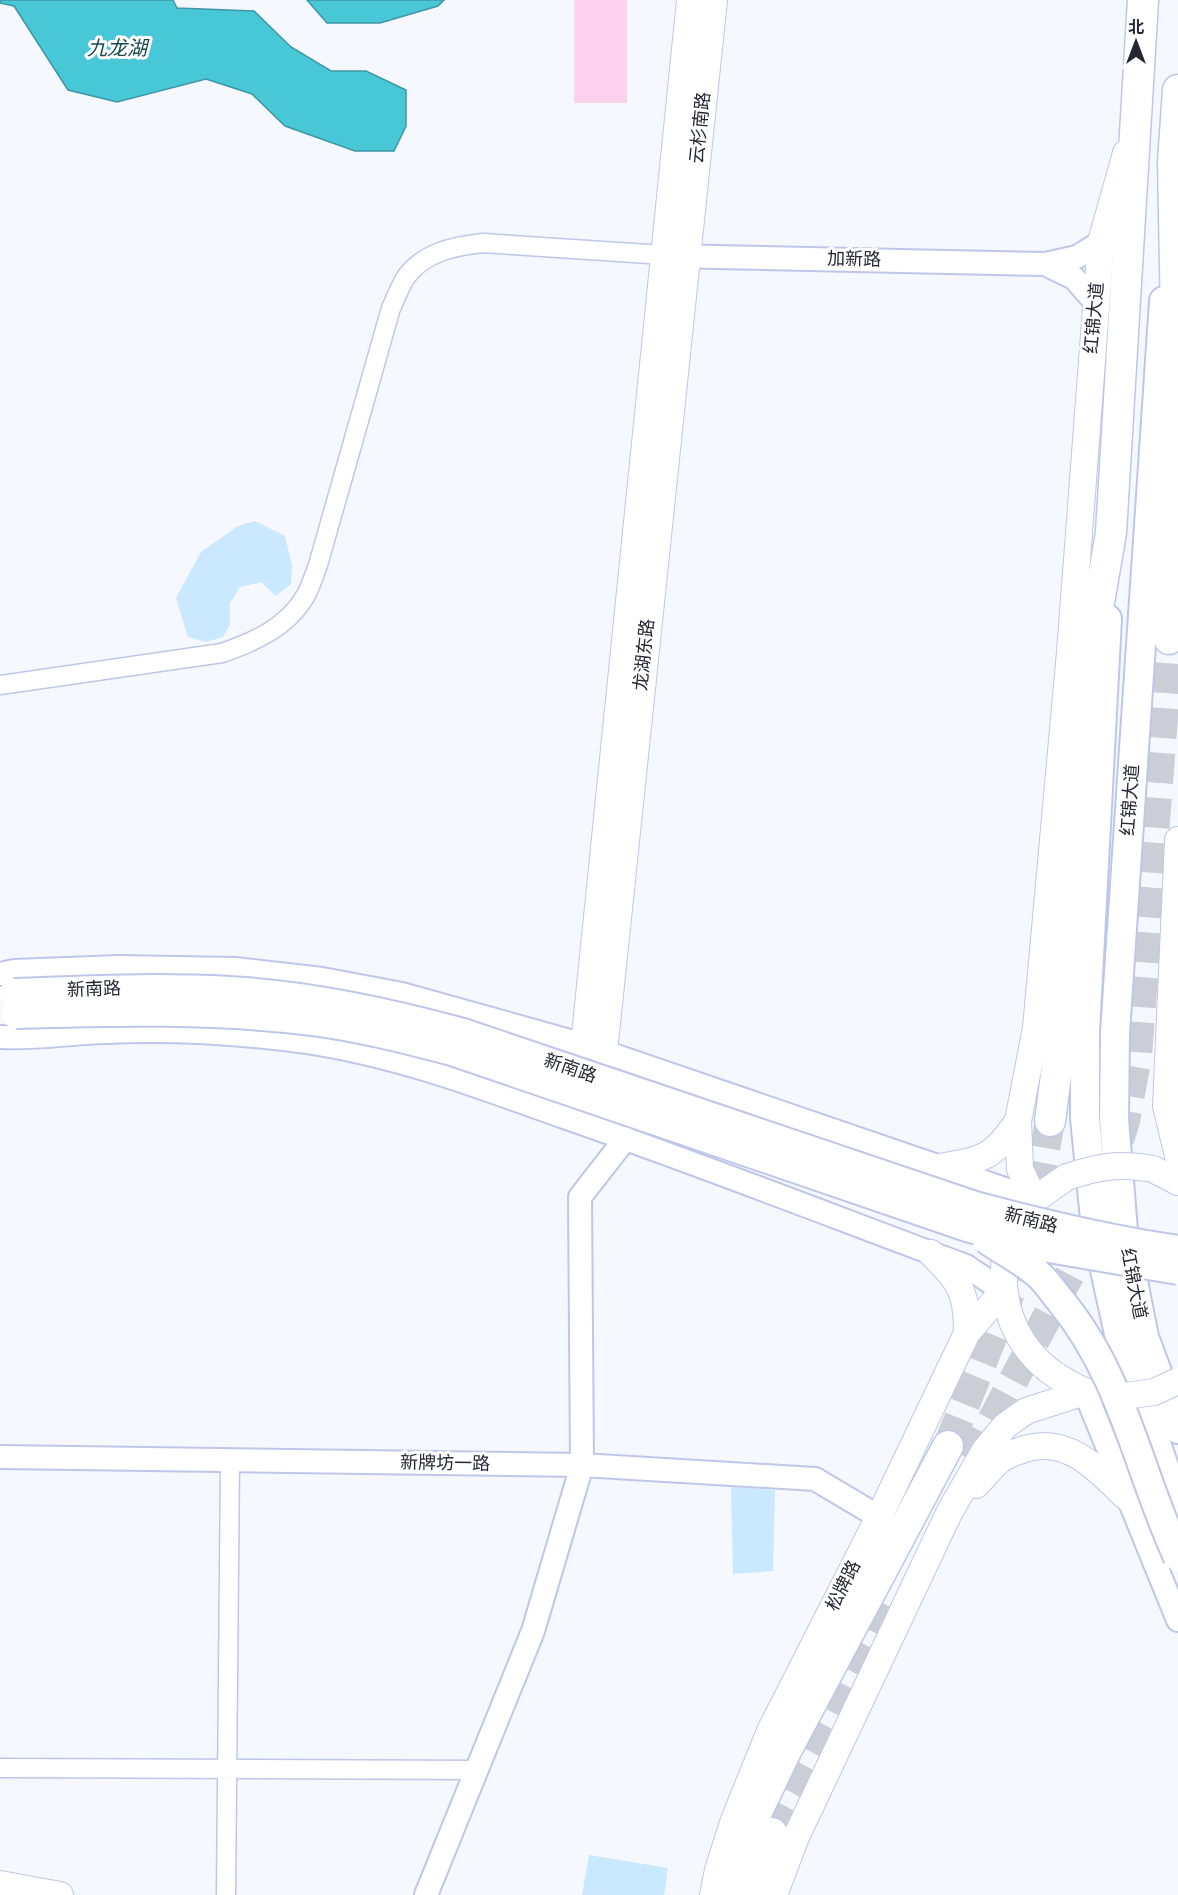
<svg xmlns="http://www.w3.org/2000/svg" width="1178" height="1895" font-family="'Alegreya Sans','Noto Sans SC',sans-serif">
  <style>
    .green { fill: #fed2ee }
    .water { fill: #48c7d6; stroke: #3e97a6; stroke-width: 1.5 }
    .building { fill: #cae8ff }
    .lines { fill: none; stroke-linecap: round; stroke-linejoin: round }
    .trunk-tunnel { stroke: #ccced7; stroke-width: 30; stroke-dasharray: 30 15; stroke-linecap: butt }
    .minor-casing { stroke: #bec7e9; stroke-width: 21 }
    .tertiary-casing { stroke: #bec7e9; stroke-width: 26 }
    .secondary-casing { stroke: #bec7e9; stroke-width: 28 }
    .primary-casing { stroke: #bec7e9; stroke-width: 32 }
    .trunk-casing { stroke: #bec7e9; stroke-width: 33 }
    .minor { stroke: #fff; stroke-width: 18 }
    .tertiary { stroke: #fff; stroke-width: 22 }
    .secondary { stroke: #fff; stroke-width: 26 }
    .primary { stroke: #fff; stroke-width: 28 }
    .trunk { stroke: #fff; stroke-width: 30 }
    .secondary-bridge-casing { stroke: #bec7e9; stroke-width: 28; stroke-linecap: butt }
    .primary-bridge-casing { stroke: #bec7e9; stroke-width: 32; stroke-linecap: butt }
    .secondary-bridge { stroke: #fff; stroke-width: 26 }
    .primary-bridge { stroke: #fff; stroke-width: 28 }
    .labels { text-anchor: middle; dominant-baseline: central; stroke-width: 6; stroke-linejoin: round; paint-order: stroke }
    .street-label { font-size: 18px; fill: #252835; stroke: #fff }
    .water-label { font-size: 20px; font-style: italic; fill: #134a51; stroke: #fff }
  </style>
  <rect width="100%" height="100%" fill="#f6f8ff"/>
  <path class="green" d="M574,0H627V103H574Z"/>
  <path class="water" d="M0,0H173L177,8L254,11L291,47L331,71H366L406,90V126L394,151H355L285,126L252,94L206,79L117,102L68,90L14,6L0,3Z
    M307,0H444L438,6L380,23H327Z"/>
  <path class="building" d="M255,521L285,536L292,565L291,584L276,596L261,582L240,587L230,603V625L223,637L206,642L188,637L176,598L201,552L238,526Z
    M731,1487L775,1490L773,1571L733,1574Z
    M589,1855L668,1868L664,1895H582Z"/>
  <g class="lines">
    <path class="trunk-tunnel" d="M1119,1140L1125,1121L1137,1056L1169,639
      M948,1446L1026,1254L1050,1121
      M971,1460L1070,1274L1089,1228
      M772,1833L895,1603"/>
    <g class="minor-casing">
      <path id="minor" d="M0,685L222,653C254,642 288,627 306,595C311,586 314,575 318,565L391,308C396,298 400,286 406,277C424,252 455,246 483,243L664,255
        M0,1768L475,1770
        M226,1895L230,1461"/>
    </g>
    <g class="tertiary-casing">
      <path id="tertiary" d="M670,256L1045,264L1077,257L1101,242
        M1045,264L1074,278L1096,303
        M0,974L14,971L118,967L235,969L322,979L402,994L584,1045L1034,1199
        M0,1037C35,1039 70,1033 106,1032C173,1029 241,1033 307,1042C396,1055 480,1087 564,1117C699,1164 832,1216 966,1266L1003,1291
        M1085,1392L1178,1620
        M0,1457L582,1465L815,1479L879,1517
        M426,1895L533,1631L582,1465L580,1197L626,1138"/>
    </g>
    <g class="secondary-casing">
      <path id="secondary" d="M1178,840L1166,1106L1178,1156
        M584,1045L690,0
        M604,1052L714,0
        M940,1167C984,1159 992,1159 1018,1121
        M1153,1169L1178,1182
        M1067,1177C1043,1193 1026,1204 1012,1231C1006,1243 1004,1258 1004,1271C1002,1319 1026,1361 1069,1383C1077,1388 1084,1392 1094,1393
        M1034,1199L1020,1169L1018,1121L1036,1028L1070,652L1101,242L1126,153
        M931,1253C960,1282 967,1291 967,1333
        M976,1485C984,1477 991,1468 999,1461C1007,1454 1018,1451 1028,1448C1070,1437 1099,1471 1126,1497
        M0,1884L60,1895
        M713,1895L718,1870L734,1820L770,1731L879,1517L967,1333L1003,1291
        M774,1895L796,1837L949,1513L985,1450L1005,1426L1026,1411L1085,1392"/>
    </g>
    <g class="primary-casing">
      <path id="primary" d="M1164,301L1115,1033L1114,1118L1123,1231L1144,1337L1178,1429
        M1107,619L1085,1032V1118L1096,1229L1121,1343L1178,1507"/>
    </g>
    <g class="trunk-casing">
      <path id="trunk" d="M1169,639L1178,421L1173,162L1178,90
        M1050,1121L1063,1022L1089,660L1111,533L1143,0
        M724,1895L752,1822L786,1751L948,1446
        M749,1895L772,1833"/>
    </g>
    <use href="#minor" class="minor"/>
    <use href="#tertiary" class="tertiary"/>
    <use href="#secondary" class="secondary"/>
    <use href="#primary" class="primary"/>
    <use href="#trunk" class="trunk"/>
    <g class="secondary-bridge-casing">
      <path id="secondary-bridge" d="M1067,1177C1101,1166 1117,1163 1153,1169
        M1125,1396L1154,1392L1178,1381"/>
    </g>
    <g class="primary-bridge-casing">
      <path id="primary-bridge" d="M14,993C86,990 158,987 229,991C309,995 387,1012 463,1033L975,1206C1042,1224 1109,1240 1178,1250
        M16,1014C115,1011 215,1009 313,1021C360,1027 406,1039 452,1051L970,1228L1049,1248L1178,1270
        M986,1239C1003,1251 1024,1261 1039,1275C1047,1282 1053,1292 1060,1300C1124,1378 1137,1468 1178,1557"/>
    </g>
    <use href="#secondary-bridge" class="secondary-bridge"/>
    <use href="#primary-bridge" class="primary-bridge"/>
  </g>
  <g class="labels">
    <g class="street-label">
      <text transform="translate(701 128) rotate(-84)">云杉南路</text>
      <text transform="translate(854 260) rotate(1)">加新路</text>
      <text transform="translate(1095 318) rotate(-85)">红锦大道</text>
      <text transform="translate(645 655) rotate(-84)">龙湖东路</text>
      <text transform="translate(1131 800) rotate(-86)">红锦大道</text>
      <text transform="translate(94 990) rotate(-2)">新南路</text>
      <text transform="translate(570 1069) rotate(19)">新南路</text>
      <text transform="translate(1031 1221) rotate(14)">新南路</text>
      <text transform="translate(1133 1284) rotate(79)">红锦大道</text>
      <text transform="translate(445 1464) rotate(1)">新牌坊一路</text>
      <text transform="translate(844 1586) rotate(-63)">松牌路</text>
    </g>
    <g class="water-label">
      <text x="117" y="49">九龙湖</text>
    </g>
  </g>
  <g transform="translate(1136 42)" stroke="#ffffff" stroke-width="4.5" paint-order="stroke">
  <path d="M0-4.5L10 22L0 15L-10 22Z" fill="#252835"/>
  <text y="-9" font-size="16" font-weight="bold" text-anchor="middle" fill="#252835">北</text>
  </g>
</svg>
